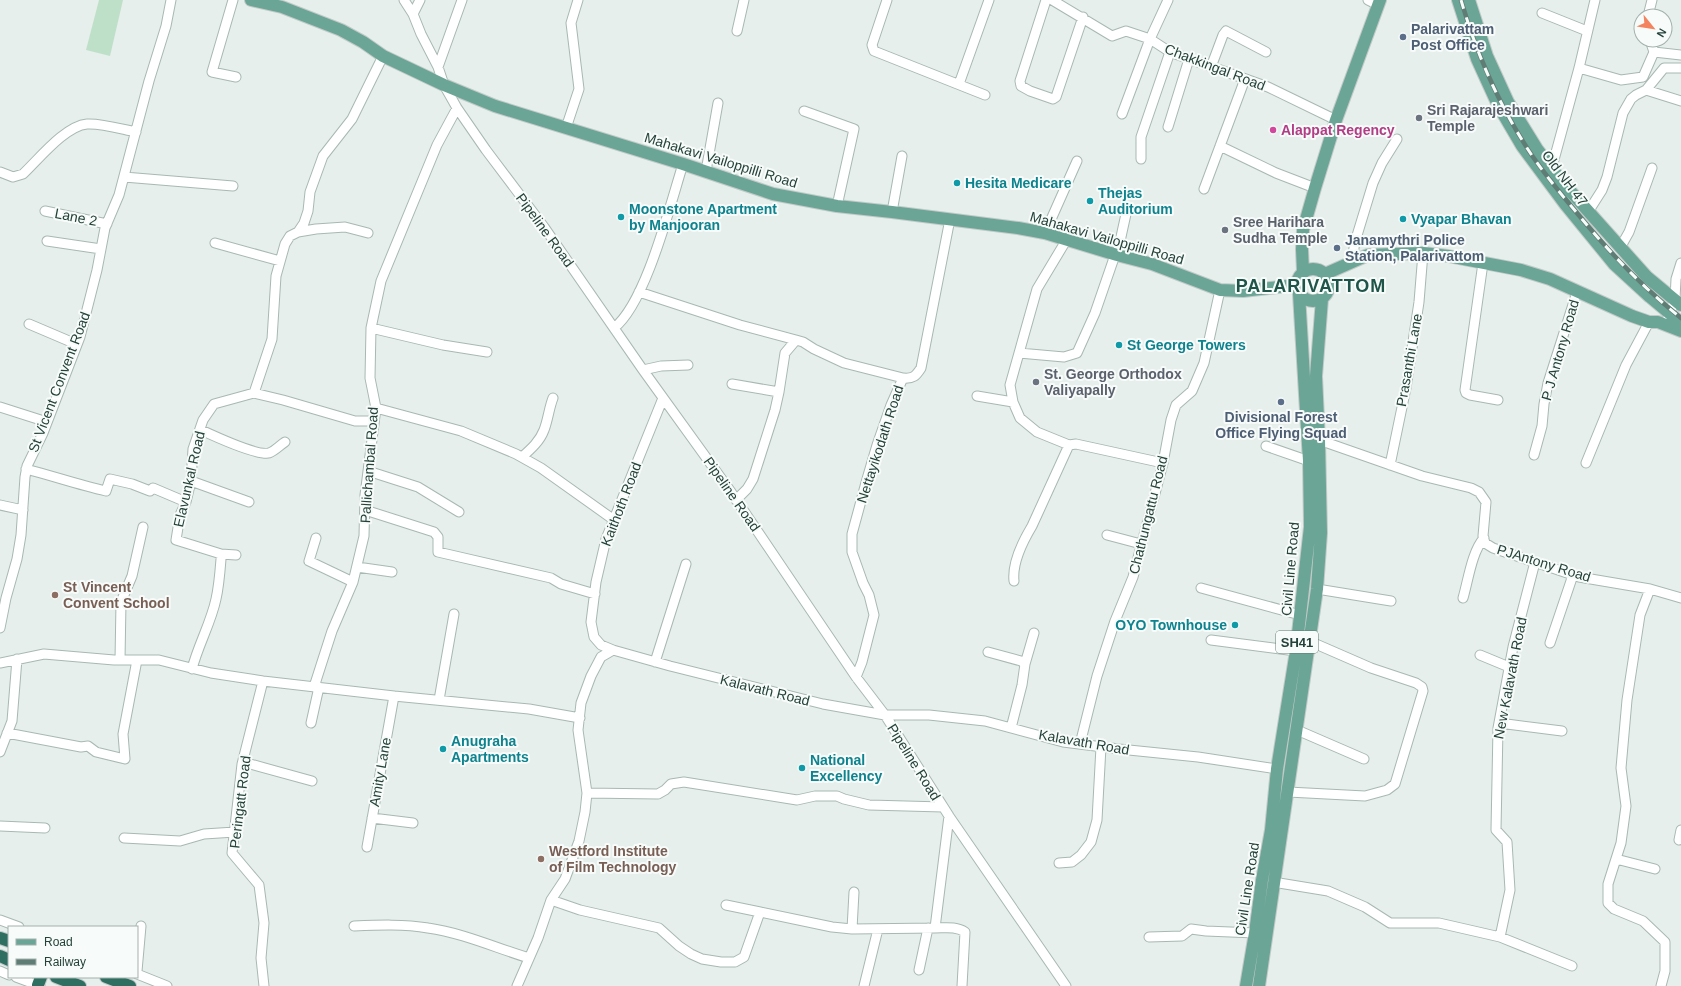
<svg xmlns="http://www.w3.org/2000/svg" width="1681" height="986" font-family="Helvetica,sans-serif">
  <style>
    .green { fill: #bfe0c8 }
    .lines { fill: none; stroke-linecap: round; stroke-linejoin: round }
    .minor-casing { stroke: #a8b8b2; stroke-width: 11 }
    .major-casing { stroke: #c2cac8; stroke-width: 14 }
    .highway-casing { stroke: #c2cac8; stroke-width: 14 }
    .minor { stroke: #fff; stroke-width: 9 }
    .major { stroke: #6aa596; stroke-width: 12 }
    .highway { stroke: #2f6f62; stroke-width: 12 }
    .rail-casing { stroke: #5f7d75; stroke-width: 4.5 }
    .rail { stroke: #f7fbf9; stroke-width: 3; stroke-dasharray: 9; stroke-linecap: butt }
    .service-dot { fill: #5c6f8a; stroke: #f7fbf9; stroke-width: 1.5 }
    .worship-dot { fill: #6b7280; stroke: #f7fbf9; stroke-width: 1.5 }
    .hotel-dot { fill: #d1479c; stroke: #f7fbf9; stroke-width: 1.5 }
    .culture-dot { fill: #0f9aa8; stroke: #f7fbf9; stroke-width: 1.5 }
    .education-dot { fill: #8d6e63; stroke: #f7fbf9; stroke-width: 1.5 }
    .labels { text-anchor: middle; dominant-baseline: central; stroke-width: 4; stroke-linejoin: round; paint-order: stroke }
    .shield { fill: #f7fbf9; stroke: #637a73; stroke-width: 1 }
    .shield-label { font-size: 13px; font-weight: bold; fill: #24423a }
    .service-label { font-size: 14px; font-weight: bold; fill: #4e5e75; stroke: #f7fbf9; text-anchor: start }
    .street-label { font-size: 14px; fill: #24423a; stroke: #f7fbf9 }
    .worship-label { font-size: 14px; font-weight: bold; fill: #5b616d; stroke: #f7fbf9; text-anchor: start }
    .hotel-label { font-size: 14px; font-weight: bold; fill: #b23c85; stroke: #f7fbf9; text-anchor: start }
    .culture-label { font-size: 14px; font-weight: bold; fill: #0d838f; stroke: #f7fbf9; text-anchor: start }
    .education-label { font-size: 14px; font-weight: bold; fill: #785e54; stroke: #f7fbf9; text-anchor: start }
    .district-label { font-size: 18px; font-weight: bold; letter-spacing: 1px; fill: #1f5548; stroke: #f7fbf9 }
  </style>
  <rect width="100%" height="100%" fill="#e6efeb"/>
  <path class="green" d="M99,0H123L110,56L86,50Z"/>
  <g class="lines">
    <g class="minor-casing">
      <path id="minor" d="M233,0L212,72L236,77
        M404,0L413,14L421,34L438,67L444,85L457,108L486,150L544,227L643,370L731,492L856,677L885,715L949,816L1066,986
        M887,0L872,45L874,51L985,95
        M1046,0L1020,81L1021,86L1030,91L1053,99L1056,97L1083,17
        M1052,0L1112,36L1126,31L1150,39L1170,52L1268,87L1336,120
        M1368,0L1378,5
        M1542,13L1587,31
        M413,14L420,0
        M1648,16L1652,0
        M737,31L744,0
        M1650,40L1654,52
        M438,67L462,0
        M1211,67L1223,35L1226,31L1266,52
        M1579,68L1621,80L1643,77L1654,52L1681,55
        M959,84L989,0
        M1646,90L1681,101
        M804,111L854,129L837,206
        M1122,114L1150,39L1168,0
        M1168,127L1189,59
        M566,128L579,89L571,23L578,0
        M1220,146L1276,173L1315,188
        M1141,159V137L1170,52
        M1552,167L1579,68L1595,0
        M706,171L718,103
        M0,172L13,177L23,174C39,159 65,126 87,124C101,123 121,129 136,132
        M124,177L233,186
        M1204,189L1245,79
        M45,211L107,224
        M892,212L902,156
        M1588,212L1602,190L1607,177L1623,113L1631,99L1636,95L1646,90L1664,68H1681
        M298,232L316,229L345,227L368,233
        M1045,233L1077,161
        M1067,239L1037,289L1010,385L1013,402L1020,418L1037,432L1069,445L1076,444L1163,463
        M47,241L101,249
        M215,243L280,261
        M1620,248L1629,232L1652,168
        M1117,255L1126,214
        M1483,263L1465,390L1466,393L1470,395L1498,400
        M1348,265L1353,254L1355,242L1373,183L1382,163L1397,139
        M639,292L740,325L796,340
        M1668,318L1675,299L1676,279L1681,263
        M29,324L76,344
        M371,328L443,345L487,352
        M614,328C646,303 670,205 683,164
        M1019,353L1064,357L1077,353L1095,313L1115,255
        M643,370L661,366L688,365
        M732,384L779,392L785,353L796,340L803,342L814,349L844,363L903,378
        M254,393L283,400L355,421H374
        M977,396L1013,402
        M0,407L47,422
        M376,408L461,431L516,454L541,468L614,520
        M201,430C214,436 257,456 269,453C275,451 280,445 285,442
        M1319,440L1422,476L1471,488L1479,492L1486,502L1483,536L1485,543L1493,548L1579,577L1650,589L1681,598
        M1266,446L1309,461
        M1534,455L1542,426L1544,404L1548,383L1577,292
        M522,457C531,449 540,441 544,430C548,420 549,408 553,398
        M1586,463L1626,365L1649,322
        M1390,465L1406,388L1419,302L1423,253
        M26,469C53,476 79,485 106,491L110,479L132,484L150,491L153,488L186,502
        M368,471L418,487L459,512
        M191,481L249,502
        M736,500L747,489L753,479L775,410L779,392
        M0,505L23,510
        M365,510L434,532L438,537V552L551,578L561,584L595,594
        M1107,535L1141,544
        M316,538L309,561L353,582
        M221,554L236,555
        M357,567L392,572
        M1014,581C1012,563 1023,541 1032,526L1069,445
        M1201,588L1300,615
        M1317,589L1391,601
        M1650,589L1640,615L1627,700L1621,768L1626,806L1621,843L1608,884V903L1614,909L1643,921L1665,942V971L1661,986
        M1463,598C1468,581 1472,551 1484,538
        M0,628L6,598L17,559L21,535L25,477L27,466L43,433L80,337L97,270L105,228L119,195L149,81L166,26L171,0
        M1211,640L1296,651
        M1550,643L1573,575
        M613,650L601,645L594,637L591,622L596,582L606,539L663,398
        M988,652L1021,661L1025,664L1022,685L1011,728
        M1480,655L1509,667
        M120,660L121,602L132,576L143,527
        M655,662L686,564
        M0,663L44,654L114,660H159L211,673L263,681L394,696L529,709L580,718
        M1025,664L1034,633
        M192,669C198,645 211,623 216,599C219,586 220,572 221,559V554L176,540L180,515L186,502L191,481L193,449L203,420L214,404L254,393L272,339L276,276L285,244L290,236L298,232L304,223L308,211L310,192L323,156L352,119L383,56
        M856,677L862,662L874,615L869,595L863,583L852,552V534L867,479L877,445L891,405L903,378C913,379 916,376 921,368L950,219
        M263,681L242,764L232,853L259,885L264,923L261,958L264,986
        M314,687L332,631L353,582L364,536L365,495L376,408L370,378L371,328L381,281L437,145L457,108
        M439,700L454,614
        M311,723L319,687
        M1499,723L1562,731
        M1297,730L1364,759
        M7,733L81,747L88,746L96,752L125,759L123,734L137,660
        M1080,744L1097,676L1115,621L1133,577L1163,463L1171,420L1176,405L1192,391L1204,363L1220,290
        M0,752L12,721L17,659
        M243,762L312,781
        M1288,792L1365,796L1387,790L1395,784L1423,691L1422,687L1416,683L1371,668L1309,641
        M587,793L658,794L665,790L671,784L684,782L797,800L815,796H837L844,799L869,805L943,807
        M372,818L413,823
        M0,826L45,828
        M124,838L180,841L204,834L235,832
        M1679,840L1681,830
        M367,847L394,696
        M1616,859L1655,869
        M1059,863L1072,862L1081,855L1091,842L1097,820L1101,747
        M1273,882L1328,891L1365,907L1390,923H1439L1500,937L1510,890L1507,842L1496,830L1498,728L1513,647L1535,562
        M551,900L580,910L659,928L679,946L691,954L702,959L721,962H735L744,957L760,912L832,927L852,929L935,928L949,816
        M726,905L760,912
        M0,920L19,927
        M354,926C379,925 404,924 428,928C463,933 496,948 529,958
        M935,928C945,928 956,926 965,932L962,986
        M852,929L854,892
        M1149,937L1182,936L1191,929L1206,931L1255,933
        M1500,937L1572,966
        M919,970L928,928
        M0,971L9,975
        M137,971L141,926
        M137,974L167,986
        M16,977L40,986
        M517,986L538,938L551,900L565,879L579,841L585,812L587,793L578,730L581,703L591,676L601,657L613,650L670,666L823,704L885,715H929L985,721L1063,742L1119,749L1198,757L1277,769
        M864,986L878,929"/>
    </g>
    <g class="major-casing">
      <path id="major" d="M251,0L282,7L341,30L363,42L383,56L444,85L495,106L683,164L773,194L837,206L892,212L1018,228L1045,233L1117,255L1152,264L1220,290L1243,291L1296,285
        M1458,0L1477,59L1498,105L1522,146L1565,204L1614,264L1650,297L1681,323
        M1469,0L1487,56L1508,102L1537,149L1563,183L1647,277L1681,305
        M1297 285a16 16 0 1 1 32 0a16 16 0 1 1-32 0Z
        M1303,272L1302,249L1303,230L1315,188L1336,120L1380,0
        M1325,274L1368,255L1423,253L1448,256L1521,270L1550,279L1632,316L1649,322H1658L1681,331
        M1246,986L1255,933L1262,880L1271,830L1277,769L1296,651L1310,527L1309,461L1299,294
        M1259,986L1317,589L1321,533L1319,440L1316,376L1322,299"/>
    </g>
    <g class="highway-casing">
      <path id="highway" d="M0,938L9,941
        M0,956L9,960
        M56,977L80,986
        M106,977L130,986
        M38,985L41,977"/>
    </g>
    <use href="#minor" class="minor"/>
    <use href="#major" class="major"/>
    <use href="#highway" class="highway"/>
    <g class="rail-casing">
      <path id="rail" d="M1461,0C1477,55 1498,103 1529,151C1546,177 1567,201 1587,225C1616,259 1646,290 1681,318"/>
    </g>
    <use href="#rail" class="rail"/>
  </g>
  <g class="service-dot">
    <circle cx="1403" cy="37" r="4"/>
    <circle cx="1337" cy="248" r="4"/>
    <circle cx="1281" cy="402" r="4"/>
  </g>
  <g class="worship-dot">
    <circle cx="1419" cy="118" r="4"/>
    <circle cx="1225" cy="230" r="4"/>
    <circle cx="1036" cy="382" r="4"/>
  </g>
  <circle class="hotel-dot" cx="1273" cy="130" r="4"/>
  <g class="culture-dot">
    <circle cx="957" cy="183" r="4"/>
    <circle cx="1090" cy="201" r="4"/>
    <circle cx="621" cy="217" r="4"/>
    <circle cx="1403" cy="219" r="4"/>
    <circle cx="1119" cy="345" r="4"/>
    <circle cx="1235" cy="625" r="4"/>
    <circle cx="443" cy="749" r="4"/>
    <circle cx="802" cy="768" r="4"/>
  </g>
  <g class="education-dot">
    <circle cx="55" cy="595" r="4"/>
    <circle cx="541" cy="859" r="4"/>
  </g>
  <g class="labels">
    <rect class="shield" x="1276" y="631" width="42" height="22" rx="3"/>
    <g class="shield-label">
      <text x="1297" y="642">SH41</text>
    </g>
    <g class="service-label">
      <text x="1411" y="29">Palarivattam<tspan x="1411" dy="16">Post Office</tspan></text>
      <text x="1345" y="240">Janamythri Police<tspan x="1345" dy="16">Station, Palarivattom</tspan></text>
      <text x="1281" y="417" text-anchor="middle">Divisional Forest<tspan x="1281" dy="16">Office Flying Squad</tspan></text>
    </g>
    <g class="street-label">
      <text transform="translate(1215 67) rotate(21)">Chakkingal Road</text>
      <text transform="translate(721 160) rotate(17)">Mahakavi Vailoppilli Road</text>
      <text transform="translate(1565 178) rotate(53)">Old NH 47</text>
      <text transform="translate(76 217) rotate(11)">Lane 2</text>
      <text transform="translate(545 230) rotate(54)">Pipeline Road</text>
      <text transform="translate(1107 238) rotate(16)">Mahakavi Vailoppilli Road</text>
      <text transform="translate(1560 350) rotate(-74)">P J Antony Road</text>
      <text transform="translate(1409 360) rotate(-80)">Prasanthi Lane</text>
      <text transform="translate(59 382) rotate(-69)">St Vicent Convent Road</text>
      <text transform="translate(880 444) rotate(-72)">Nettayikodath Road</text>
      <text transform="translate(369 465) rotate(-86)">Pallichambal Road</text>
      <text transform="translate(189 479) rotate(-77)">Elavunkal Road</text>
      <text transform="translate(732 494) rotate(55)">Pipeline Road</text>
      <text transform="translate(621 504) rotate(-69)">Kaithoth Road</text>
      <text transform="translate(1148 515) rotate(-76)">Chathungattu Road</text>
      <text transform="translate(1544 563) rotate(17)">PJAntony Road</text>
      <text transform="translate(1290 569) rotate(-85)">Civil Line Road</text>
      <text transform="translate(1510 678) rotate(-79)">New Kalavath Road</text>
      <text transform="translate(765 690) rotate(14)">Kalavath Road</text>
      <text transform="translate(1084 742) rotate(10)">Kalavath Road</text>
      <text transform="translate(914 762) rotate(58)">Pipeline Road</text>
      <text transform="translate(380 772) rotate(-80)">Amity Lane</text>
      <text transform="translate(240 802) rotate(-83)">Peringatt Road</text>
      <text transform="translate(1247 889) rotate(-81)">Civil Line Road</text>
    </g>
    <g class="worship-label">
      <text x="1427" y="110">Sri Rajarajeshwari<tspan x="1427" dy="16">Temple</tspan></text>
      <text x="1233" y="222">Sree Harihara<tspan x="1233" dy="16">Sudha Temple</tspan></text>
      <text x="1044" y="374">St. George Orthodox<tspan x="1044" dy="16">Valiyapally</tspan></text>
    </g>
    <g class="hotel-label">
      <text x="1281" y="130">Alappat Regency</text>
    </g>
    <g class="culture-label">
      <text x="965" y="183">Hesita Medicare</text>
      <text x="1098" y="193">Thejas<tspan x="1098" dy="16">Auditorium</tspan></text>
      <text x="629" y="209">Moonstone Apartment<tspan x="629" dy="16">by Manjooran</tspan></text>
      <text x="1411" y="219">Vyapar Bhavan</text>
      <text x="1127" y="345">St George Towers</text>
      <text x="1227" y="625" text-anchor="end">OYO Townhouse</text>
      <text x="451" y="741">Anugraha<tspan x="451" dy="16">Apartments</tspan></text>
      <text x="810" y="760">National<tspan x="810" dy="16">Excellency</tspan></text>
    </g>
    <g class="education-label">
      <text x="63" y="587">St Vincent<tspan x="63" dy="16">Convent School</tspan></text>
      <text x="549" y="851">Westford Institute<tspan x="549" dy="16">of Film Technology</tspan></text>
    </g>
    <g class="district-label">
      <text x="1311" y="286">PALARIVATTOM</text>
    </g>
  </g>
  <rect x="8" y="926" width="130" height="52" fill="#f7fbf9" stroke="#a3b1ad"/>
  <rect x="16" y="939" width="20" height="6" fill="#6aa596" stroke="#a3b1ad"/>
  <text x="44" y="946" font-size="12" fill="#24423a">Road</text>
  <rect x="16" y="959" width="20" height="6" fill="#5f7d75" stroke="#a3b1ad"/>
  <text x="44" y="966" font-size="12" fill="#24423a">Railway</text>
  <g transform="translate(1653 28) rotate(120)"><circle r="19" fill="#f7fbf9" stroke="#a3b1ad"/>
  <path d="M0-3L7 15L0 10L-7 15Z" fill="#f4845f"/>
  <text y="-6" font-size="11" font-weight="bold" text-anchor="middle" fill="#24423a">N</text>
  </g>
</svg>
